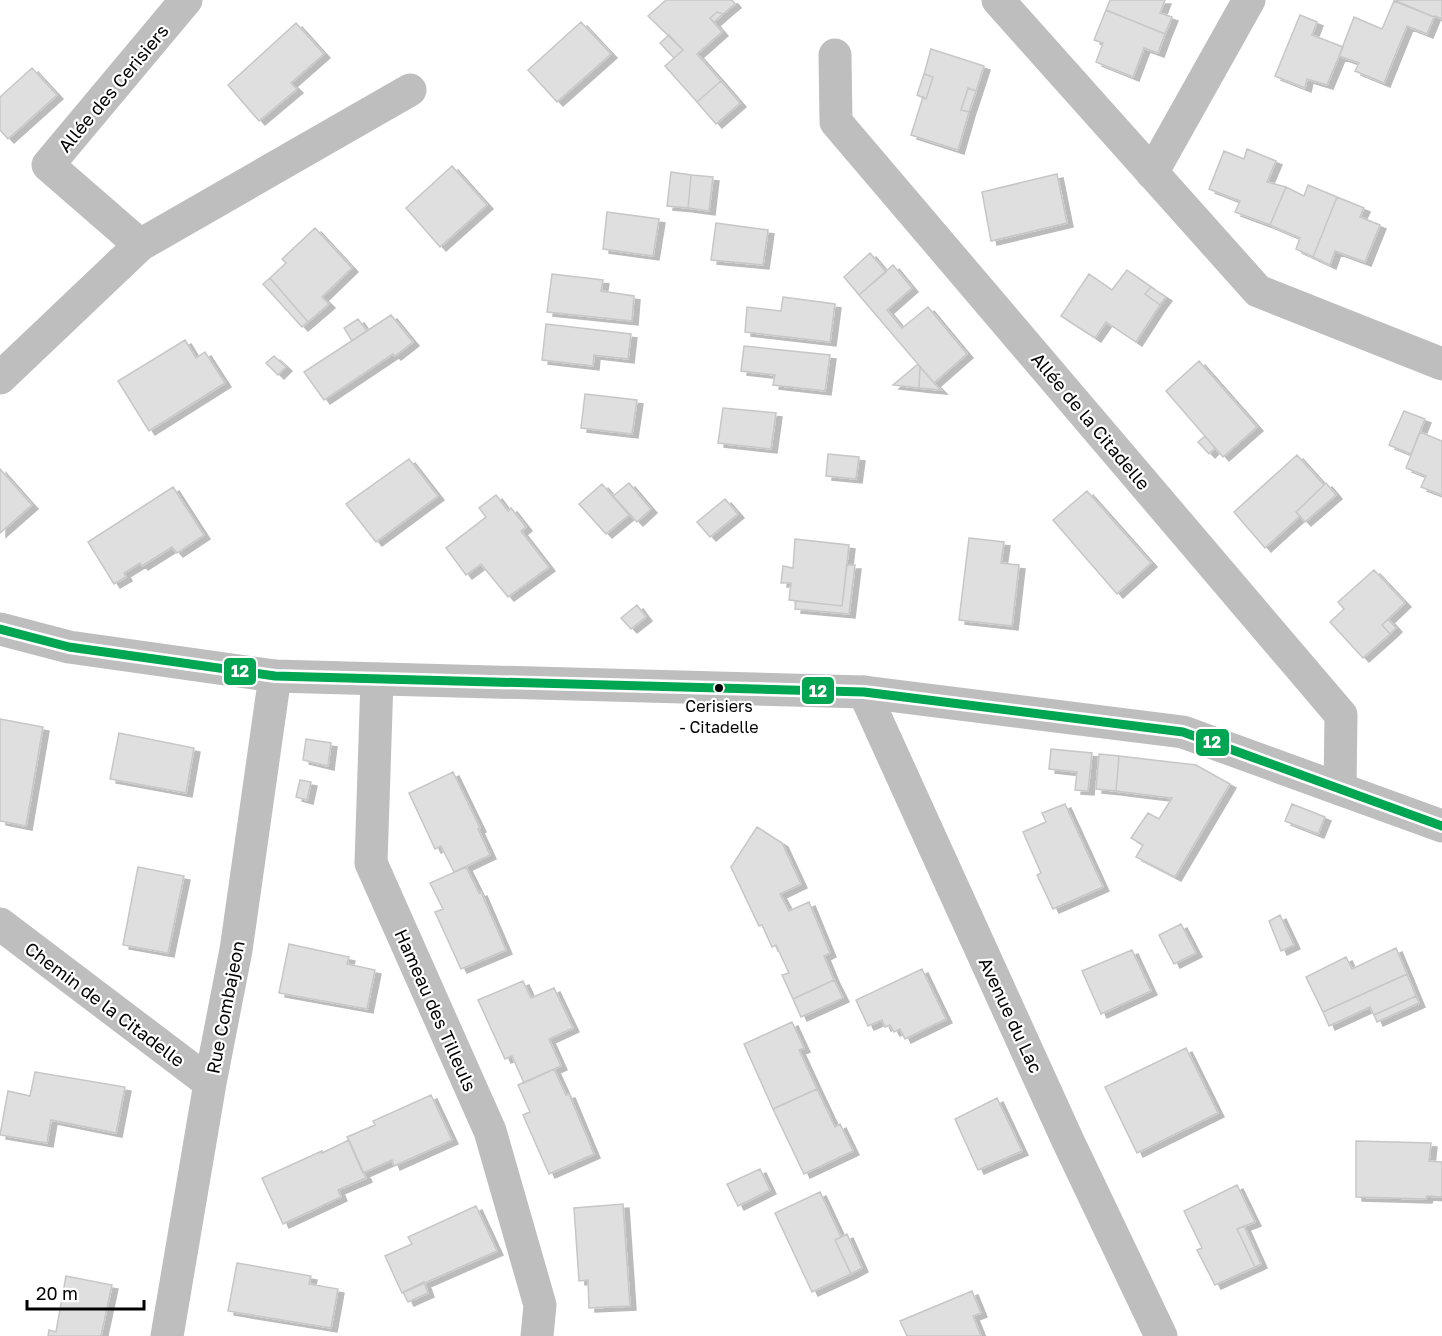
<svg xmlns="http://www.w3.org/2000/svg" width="1442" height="1336" font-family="'Golos Text',sans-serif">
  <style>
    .building { fill: #dfdfdf; stroke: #c7c7c7; stroke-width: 1.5; filter: url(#shadow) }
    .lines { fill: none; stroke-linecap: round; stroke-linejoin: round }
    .minor { stroke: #bebebe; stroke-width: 33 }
    .tertiary { stroke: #bebebe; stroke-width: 33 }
    .bus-1-casing { stroke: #fff; stroke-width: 14 }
    .bus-1 { stroke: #00a651; stroke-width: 9 }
    .bus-dot { fill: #000; stroke: #fff; stroke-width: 2 }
    .labels { text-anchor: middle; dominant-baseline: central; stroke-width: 4.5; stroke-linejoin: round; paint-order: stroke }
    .bus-label { font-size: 16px; fill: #000; stroke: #fff }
    .street-label { font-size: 18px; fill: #000; stroke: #fff }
    .line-badge { stroke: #fff; stroke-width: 2 }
    .badge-label { font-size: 16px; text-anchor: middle; font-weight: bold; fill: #fff }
  </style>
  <defs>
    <filter id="shadow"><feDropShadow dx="6" dy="4" stdDeviation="0" flood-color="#0004"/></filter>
  </defs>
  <rect width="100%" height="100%" fill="#fff"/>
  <path class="building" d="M666,0H732L735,4L723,14L717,12L710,18L722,32L697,54L721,81L697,102L665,66L683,50L648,16Z
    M1110,0H1165L1160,13L1172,17L1165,34L1106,10Z
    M1394,0H1442V19L1435,16L1434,17Z
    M1394,1L1434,17L1427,34L1407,26L1384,83L1355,71L1359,63L1339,56L1354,17L1382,29Z
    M1106,10L1165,34L1158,53L1144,48L1133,77L1096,62L1103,43L1094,40Z
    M717,12L723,14L714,22L710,18Z
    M1300,15L1317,22L1312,35L1343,47L1327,85L1307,79L1305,88L1275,76Z
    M581,22L611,54L557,102L528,70Z
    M296,23L324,54L291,83L297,89L259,121L228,85Z
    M669,35L683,50L674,58L660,43Z
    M931,49L984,66L976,91L968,88L961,110L969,112L958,150L911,135L923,97L926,99L933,77L924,74Z
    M32,68L57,95L8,139L0,130V97Z
    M924,74L933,77L926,99L917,95Z
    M721,81L740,103L716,124L697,102Z
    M968,88L976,91L969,112L961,110Z
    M1247,149L1276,161L1267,182L1286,187L1270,225L1235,212L1240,201L1209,189L1224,151L1244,159Z
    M452,166L487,205L440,247L406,208Z
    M671,172L691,175L688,208L667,206Z
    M1057,174L1067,223L991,241L982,192Z
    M691,175L713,177L709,211L688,208Z
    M1308,185L1337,197L1313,257L1296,249L1300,238L1270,225L1286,187L1304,196Z
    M1337,197L1364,208L1360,217L1380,225L1365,262L1335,251L1330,265L1313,257Z
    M607,212L659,219L653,256L603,249Z
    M716,223L768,230L763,265L711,260Z
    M315,228L352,268L322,297L329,304L308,322L270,278L286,263L282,259Z
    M870,253L886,272L859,295L844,277Z
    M893,265L912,288L887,310L902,328L928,307L967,354L934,383L859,295Z
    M1127,270L1151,287L1145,294L1160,305L1136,342L1106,322L1095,338L1061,316L1089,274L1112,290Z
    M552,274L603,280L601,291L634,296L632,321L547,312Z
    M270,278L308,322L302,327L263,284Z
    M1151,287L1166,297L1160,305L1145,294Z
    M783,297L835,304L830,342L745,332L747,307L781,311Z
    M391,315L413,342L395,356L393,354L324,400L304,372Z
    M358,319L367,331L352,341L344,328Z
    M546,324L631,334L628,359L594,355L593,366L542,360Z
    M185,340L196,358L205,352L225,383L149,431L118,381Z
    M744,346L830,355L825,391L773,385L775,375L741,371Z
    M274,356L286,367L278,375L266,363Z
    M1199,361L1257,427L1223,457L1166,391Z
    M918,364L920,367L919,388L893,385Z
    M920,367L934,383L941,390L919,388Z
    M585,394L637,400L632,434L581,428Z
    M723,408L776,413L771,449L718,443Z
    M1404,411L1425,419L1411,454L1389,445Z
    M1420,432L1442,441V495L1421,487L1426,476L1406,468Z
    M1205,436L1215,448L1209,454L1198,442Z
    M828,454L859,457L856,479L826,476Z
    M1297,455L1324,485L1296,512L1300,516L1265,548L1234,512Z
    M409,459L438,496L376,542L346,504Z
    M0,469L32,505L0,533Z
    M629,483L651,509L637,522L613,496Z
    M1326,483L1336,495L1305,522L1296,512Z
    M602,484L629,515L606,534L579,504Z
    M173,487L204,535L177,553L172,547L142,566L140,563L124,573L126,577L114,584L88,542Z
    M1087,491L1151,563L1117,594L1053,520Z
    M496,495L508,511L511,508L526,527L521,531L549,567L508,597L481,564L466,575L446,548L486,517L479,508Z
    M725,499L738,514L710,537L697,522Z
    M969,538L1004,542L1001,563L1019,565L1012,626L959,620Z
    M795,539L849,545L842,606L789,600L791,583H781L783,566L793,568Z
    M847,565H855L849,614L795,609L796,601L842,606Z
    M1374,570L1405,603L1382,625L1390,634L1363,658L1330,622L1344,609L1338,602Z
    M637,605L646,617L631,629L621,618Z
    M1388,619L1396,628L1390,634L1382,625Z
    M0,719L43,727L26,826L0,821Z
    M119,733L194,748L186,793L110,779Z
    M306,739L331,743L328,766L303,760Z
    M1051,749L1092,753L1088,791L1075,790L1077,772L1049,769Z
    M1099,754L1119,756L1116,791L1096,789Z
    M1119,756L1196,765L1230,784L1175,877L1136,857L1143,845L1131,838L1148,813L1159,819L1172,798L1116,791Z
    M453,772L480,828L478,829L490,855L454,872L441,846L435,849L409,793Z
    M300,780L311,782L307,800L296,797Z
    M1065,804L1103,887L1053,909L1037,875L1041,873L1023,832L1046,822L1042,813Z
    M1292,804L1325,817L1318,834L1285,821Z
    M757,827L782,843L801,884L780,894L789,911L809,902L830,953L824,956L834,980L793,999L782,975L789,973L776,945L772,947L762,925L759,926L731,867Z
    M138,867L184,876L168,953L123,945Z
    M466,867L479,893L481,892L506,950L461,969L435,912L443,909L430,883Z
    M1280,915L1294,945L1281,951L1269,921Z
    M1181,924L1196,953L1174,964L1159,935Z
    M289,944L349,957L347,964L375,970L367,1009L279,993Z
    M1396,948L1407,974L1323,1012L1306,977L1346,957L1352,969Z
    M1132,950L1151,991L1101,1014L1082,971Z
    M922,969L946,1019L905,1039L900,1029L894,1032L890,1025L885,1027L882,1020L868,1026L856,1000Z
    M1407,974L1416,996L1374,1015L1370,1007L1329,1026L1323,1012Z
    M834,980L843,998L801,1017L793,999Z
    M523,981L531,998L554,988L573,1028L549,1039L561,1066L524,1083L512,1056L505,1059L478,1000Z
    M1416,996L1419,1003L1377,1022L1374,1015Z
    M792,1022L804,1048L799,1050L817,1089L773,1109L744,1044Z
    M1186,1048L1218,1113L1137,1153L1105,1087Z
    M554,1069L566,1095L569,1094L594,1154L549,1174L523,1115L530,1112L518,1085Z
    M35,1072L125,1087L116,1133L51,1120L47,1143L0,1135L8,1091L30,1096Z
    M817,1089L835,1127L840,1124L853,1151L804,1174L773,1109Z
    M431,1095L452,1140L394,1166L392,1160L363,1173L347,1137L375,1125L373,1121Z
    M997,1098L1022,1151L978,1170L955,1119Z
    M349,1140L366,1178L338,1190L341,1197L283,1224L262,1178L322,1151V1153Z
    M1356,1141L1431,1143L1429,1161L1442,1162V1197L1427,1196L1426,1199L1356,1197Z
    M760,1169L770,1190L738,1206L727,1184Z
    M1237,1185L1255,1222L1237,1229L1255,1267L1215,1285L1197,1250L1202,1248L1184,1211Z
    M820,1192L841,1237L835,1240L851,1274L812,1292L775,1213Z
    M623,1204L630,1306L589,1308L588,1280L579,1281L574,1208Z
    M476,1206L497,1251L402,1293L385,1256L412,1244L408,1237Z
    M1244,1226L1261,1264L1255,1267L1237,1229Z
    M847,1234L862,1268L851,1274L835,1240Z
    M237,1263L311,1276L309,1284L338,1289L331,1328L228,1311Z
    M66,1276L112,1285L101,1336H48L49,1330L56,1332Z
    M424,1282L428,1293L408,1302L403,1292Z
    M972,1291L981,1313L973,1316L981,1336H907L900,1321Z"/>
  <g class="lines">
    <path class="minor" d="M998,0L1258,291L1442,364
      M835,55L836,122L1341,715L1340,789
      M1152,173L1249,0
      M140,245L48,165L186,0
      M0,378L140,245L410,90
      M377,680L371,863L490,1131L540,1305L537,1336
      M864,692L1068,1141L1161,1336
      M0,924L210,1083
      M167,1336L210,1083L236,950L275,676"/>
    <path class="tertiary" d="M0,629L69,647L275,676L864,692L1183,732L1442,826"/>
    <g class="bus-1-casing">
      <path id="bus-1" d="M0,629L69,647L275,676L864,692L1183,732L1442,826"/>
    </g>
    <use href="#bus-1" class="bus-1"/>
  </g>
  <circle class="bus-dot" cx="719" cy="688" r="5"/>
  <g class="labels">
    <g class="bus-label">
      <text x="719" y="706">Cerisiers<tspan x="719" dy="21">- Citadelle</tspan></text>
    </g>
    <g class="street-label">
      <text transform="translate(113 88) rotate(-50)">Allée des Cerisiers</text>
      <text transform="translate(1091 421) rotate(50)">Allée de la Citadelle</text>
      <text transform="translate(105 1004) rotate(37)">Chemin de la Citadelle</text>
      <text transform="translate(225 1007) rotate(-79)">Rue Combajeon</text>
      <text transform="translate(436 1010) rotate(66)">Hameau des Tilleuls</text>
      <text transform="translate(1011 1015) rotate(65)">Avenue du Lac</text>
    </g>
  </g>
  <g class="line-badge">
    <rect x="223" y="657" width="34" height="29" rx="6" fill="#00a651"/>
    <rect x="801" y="676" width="34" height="29" rx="6" fill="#00a651"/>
    <rect x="1195" y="728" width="35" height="29" rx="6" fill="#00a651"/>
  </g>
  <g class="badge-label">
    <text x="240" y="677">12</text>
    <text x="818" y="697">12</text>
    <text x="1212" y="748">12</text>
  </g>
  <path d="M27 1300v9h117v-9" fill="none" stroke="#000000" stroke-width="3"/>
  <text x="36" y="1300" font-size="18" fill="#000000" stroke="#ffffff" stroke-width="4.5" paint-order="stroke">20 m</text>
</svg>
